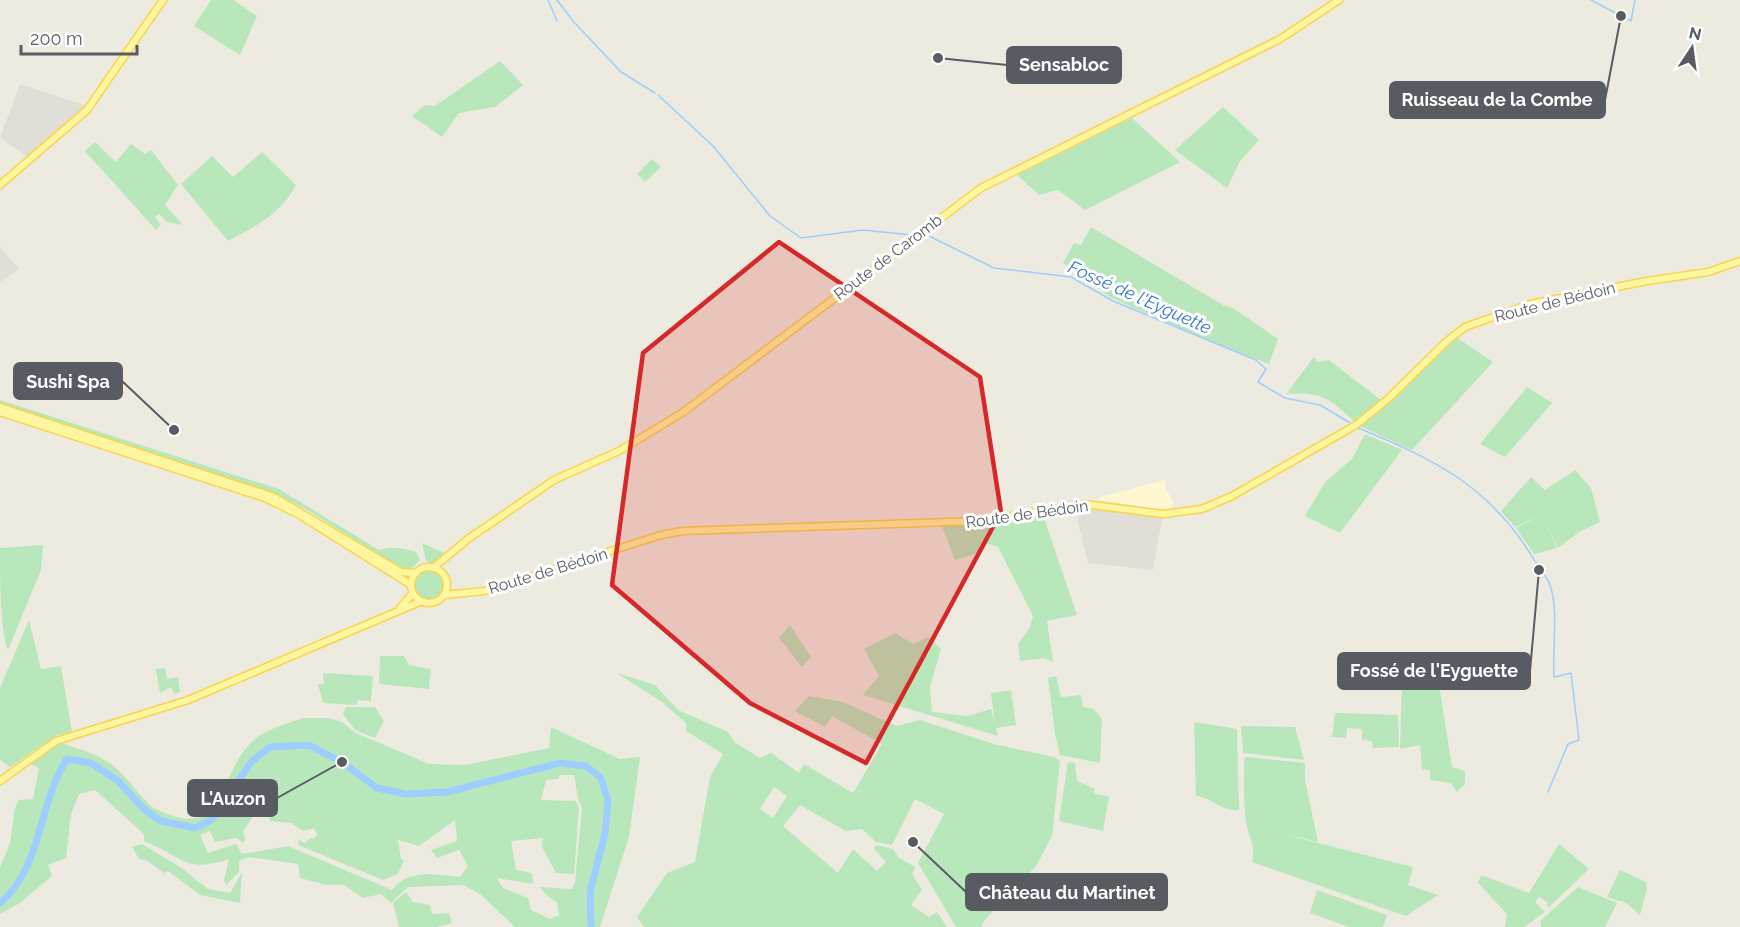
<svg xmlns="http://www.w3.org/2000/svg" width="1740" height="927" font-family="Raleway,sans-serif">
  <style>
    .commercial { fill: #fff7d2 }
    .industrial { fill: #e0ded7 }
    .green { fill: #b9e7bc; fill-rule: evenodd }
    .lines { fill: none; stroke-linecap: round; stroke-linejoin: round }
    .stream { stroke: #9dceff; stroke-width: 1.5 }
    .river { stroke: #9dceff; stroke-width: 7 }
    .major-casing { stroke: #fbd549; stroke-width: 9 }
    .major { stroke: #fff6a2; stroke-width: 6 }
    .marked { fill: #d62828; fill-opacity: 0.2; stroke: #d62828; stroke-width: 4.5; stroke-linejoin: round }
    .labels { text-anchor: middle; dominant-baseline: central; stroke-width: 6; stroke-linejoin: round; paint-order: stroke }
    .street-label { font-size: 16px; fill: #585c62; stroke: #fff }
    .water-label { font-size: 18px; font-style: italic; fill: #3776ca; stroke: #fff }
    .leader { fill: none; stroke: #585c62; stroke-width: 2 }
    .callout-dot { fill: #585c62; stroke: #fff; stroke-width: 2 }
    .callout { fill: #585c62; stroke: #585c62; stroke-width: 2 }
    .callout-label { font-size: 18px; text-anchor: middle; font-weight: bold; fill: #fff }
  </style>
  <rect width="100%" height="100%" fill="#edebdf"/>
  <path class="commercial" d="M1165,480V488L1173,501L1172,511L1100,500V497Z"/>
  <path class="industrial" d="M20,84L88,106L29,158L0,138Z
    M0,247L19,269L0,282Z
    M1089,508L1162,518L1153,570L1088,563L1077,517L1078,510Z"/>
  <path class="green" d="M211,0H233L257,16L240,55L194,26Z
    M500,61L523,85L495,107L459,113L442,137L412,116L425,105L435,106Z
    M1223,107L1259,140L1240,161L1227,188L1175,150Z
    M1132,118L1180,162L1085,210L1058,190L1039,195L1017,175Z
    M95,142L116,162L131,144L145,154L151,150L178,185L165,205L183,225L167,222L159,214L155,217L161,225L156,230L85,151Z
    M262,152L296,185C281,214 256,226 228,241L181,184L212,156L233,177Z
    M652,159L661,167L645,182L637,174Z
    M1091,227L1223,305L1233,308L1278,339L1269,364L1176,327L1110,297L1063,263L1074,243L1081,245Z
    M1456,337L1493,362L1412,450L1360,426Z
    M1314,357L1317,362L1329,360L1382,401L1355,422C1330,399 1322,391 1286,394Z
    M1527,387L1552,403L1505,457L1480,444Z
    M0,400L279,489L379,550C393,546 402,548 416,552L420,560L412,568H401L307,510L274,493L0,405Z
    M1365,434L1402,450L1340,533L1305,516L1325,482L1352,459Z
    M1575,470L1591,488L1600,522L1579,532L1558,548L1546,524L1557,548L1534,554L1516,528L1538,516L1515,527L1501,511L1531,477L1545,490Z
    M1043,515L1077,615L1047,621L1053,662L1044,658L1020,661L1018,644L1030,627L1033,616L998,547L985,543L978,553L955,560L942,526L980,525Z
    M422,543L446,554L436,563L430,564L426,560Z
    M43,545L41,570L8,650C0,632 0,572 0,548Z
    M414 585a15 15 0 1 1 30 0a15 15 0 1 1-30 0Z
    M29,620L41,669L61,666L72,732L57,735L10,767L0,760V688Z
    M790,625L811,657L802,667L779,638Z
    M895,633L913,644L929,637L941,649L930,687L932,712L967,716L991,709L995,724L991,693L1011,690L1016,725L996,728L998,736L863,695L879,676L864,649Z
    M380,656H404L409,665L431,669L429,689L379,684Z
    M165,668L167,679L178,677L180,692L174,694L171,687L160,693L156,669Z
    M323,673L373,676L371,701L358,700L356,705L323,703L318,684H324Z
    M617,673L655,685L678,710L728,732L734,742L760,758L771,753L799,773L804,764L853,793L882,744L832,716L825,727L795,711L809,696L843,702L897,726L920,720L994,744L1054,757L1060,761L1052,836L1036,866L982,923L983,927H956L918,863L944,814L915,799L892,845L876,842L862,829L846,831L800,805L783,826L838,873L853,849L877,871L886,862L874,849L876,845L893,849L898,857L915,867L912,874L922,890L911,905L929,917L937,912L947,927H644L637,917L667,873L695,862L710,777L723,754L686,731V723L662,702ZM774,787L787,796L773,818L760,809Z
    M1056,676L1061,697L1081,695L1083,707L1094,709L1102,719L1100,763L1060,755L1055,734L1048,678Z
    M1438,678L1452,767L1465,771V784L1457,792L1451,783L1430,780V771L1422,769L1420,745L1400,749L1402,680Z
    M346,707H375L384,721L375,738L355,730L343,714Z
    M1335,713L1398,715L1399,747L1373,748L1372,741L1362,740V729L1347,728L1346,738L1332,737Z
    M303,718H328L342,722L356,733L429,764L465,765L549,748L551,727L620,759L640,757L629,837L600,927H515L480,894L463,885L408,887L391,903L381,894L363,898L344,885H326L300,878L298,864L249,857L239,861V872L226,885L224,880L229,859C184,874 182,856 144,841V834L95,790L79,794L71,814L66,858L48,865L52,876L20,903L0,914V868L10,843L15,808L19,800L33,799L39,768L27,762L59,742C85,752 99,752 120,772C130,781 146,804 154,808C230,846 215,774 253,741C265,729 287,724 303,718ZM560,775H574L578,799L582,808L575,883L571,889L540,887L546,895L557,902L559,915L550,919L531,910L528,898L503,888L497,878L533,884L532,873L516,870L511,841L543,838L542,847L556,873L574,874L579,808L576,801L541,800L546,780L558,779ZM257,811L268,813L270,821L291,823L303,831L314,828L317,835L314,839L311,838L304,843L299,839L298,845L383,880L398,874L404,860L401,859L398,840L419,846L455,820L457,841L431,850L437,858L459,850L468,866L460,877C435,875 409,868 392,890L288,846L242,854L236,844L208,853L200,835L210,831L215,842L237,838L243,843L245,839L243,831Z
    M1194,722L1237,729L1239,810C1222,812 1211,797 1196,796Z
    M1241,726L1295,727L1304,760L1243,753Z
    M1246,757L1305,763V780L1318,842L1279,833L1413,867L1408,885L1438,895L1406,916L1252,862C1256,843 1248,838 1246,821C1243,801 1244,779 1244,759Z
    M1068,762L1075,763L1077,781L1095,789L1094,793L1109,797L1103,831L1059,821Z
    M142,844L180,867L208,889L230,893L242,872L240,903L200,895L168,871L164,873L146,860L139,859L132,847Z
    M1559,844L1589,869L1548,908L1547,902L1539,897L1535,902L1545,912L1524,927H1505L1507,914L1478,883L1481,875L1529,893Z
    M1620,870L1646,882L1647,889L1640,915L1626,903L1607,897Z
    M1578,887L1617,903L1605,927H1541L1540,921Z
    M1317,890L1387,915L1383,927H1349L1310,913Z
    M406,892L413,902L430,905L432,914L449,913L452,923L437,927H399L393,903Z"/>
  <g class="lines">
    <path class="stream" d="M548,0L557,21
      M557,0L573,21L621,72L655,93
      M1591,0L1631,21L1635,0
      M658,95L713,146L770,216L801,238L863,230L912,235L920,230
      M925,234L994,268L1071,277L1113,301L1256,360L1266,369L1258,382L1285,398L1320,405L1352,424
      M1356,427C1433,459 1488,484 1533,558C1538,567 1547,576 1550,585C1559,610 1552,650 1554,677L1571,673L1579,740L1568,744L1548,792"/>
    <path class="river" d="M0,903C42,869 38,803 67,759L91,763L117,780L145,810L161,821L195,828L209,821L222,810L230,793L252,761L270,747L309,745L342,762L377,788L406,794L447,792L560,763L586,766L601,778L608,801L605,834L590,892L591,927"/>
    <g class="major-casing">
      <path id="major" d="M0,185L87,110L163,0
        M0,407L274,497L401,572L416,573
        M0,412L265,498L298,514L411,585
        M411 585a18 18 0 1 1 36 0a18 18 0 1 1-36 0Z
        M433,568L468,539L554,480L619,451L682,413L981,188L1280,39L1339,0
        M444,595L485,591L661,535L683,531L981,521L1084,504L1163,514L1202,509L1232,496L1356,425L1389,398L1447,341L1465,327L1530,304L1647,281L1708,272L1740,261
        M400,608L413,593
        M0,781L56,741L188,700L422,601"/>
    </g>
    <use href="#major" class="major"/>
  </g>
  <path class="marked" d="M779,242L980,377L1001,512L866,763L750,703L612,585L643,353Z"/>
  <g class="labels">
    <g class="street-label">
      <text transform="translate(888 257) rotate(-37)">Route de Caromb</text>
      <text transform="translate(1555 302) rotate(-14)">Route de Bédoin</text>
      <text transform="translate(1027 514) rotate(-8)">Route de Bédoin</text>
      <text transform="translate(548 571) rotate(-17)">Route de Bédoin</text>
    </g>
    <g class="water-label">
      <text transform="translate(1140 297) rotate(24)">Fossé de l'Eyguette</text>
    </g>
  </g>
  <path class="leader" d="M938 58L1007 65M1621 16L1605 100M174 430L122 381M1539 570L1530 671M342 762L277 798M913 842L966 892"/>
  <g class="callout-dot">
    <circle cx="938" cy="58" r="6"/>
    <circle cx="1621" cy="16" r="6"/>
    <circle cx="174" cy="430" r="6"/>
    <circle cx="1539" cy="570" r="6"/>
    <circle cx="342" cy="762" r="6"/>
    <circle cx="913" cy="842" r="6"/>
  </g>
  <g class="callout">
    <rect x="1007" y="47" width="114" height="36" rx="6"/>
    <rect x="1390" y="82" width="215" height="36" rx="6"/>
    <rect x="14" y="363" width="108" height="36" rx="6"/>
    <rect x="1338" y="653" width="192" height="36" rx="6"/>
    <rect x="188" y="780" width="89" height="36" rx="6"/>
    <rect x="966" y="874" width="201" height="36" rx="6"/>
  </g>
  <g class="callout-label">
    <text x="1064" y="71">Sensabloc</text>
    <text x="1497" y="106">Ruisseau de la Combe</text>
    <text x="68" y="388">Sushi Spa</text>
    <text x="1434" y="677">Fossé de l'Eyguette</text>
    <text x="233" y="805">L'Auzon</text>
    <text x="1067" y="899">Château du Martinet</text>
  </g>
  <g transform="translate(1692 48) rotate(13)" stroke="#ffffff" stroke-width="4.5" paint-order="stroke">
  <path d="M0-4.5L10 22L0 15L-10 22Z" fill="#585c62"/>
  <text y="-9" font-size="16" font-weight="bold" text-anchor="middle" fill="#585c62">N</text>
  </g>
  <path d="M21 45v9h116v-9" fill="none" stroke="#585c62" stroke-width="3"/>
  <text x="30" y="45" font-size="18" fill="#585c62" stroke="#ffffff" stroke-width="4.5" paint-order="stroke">200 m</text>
</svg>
